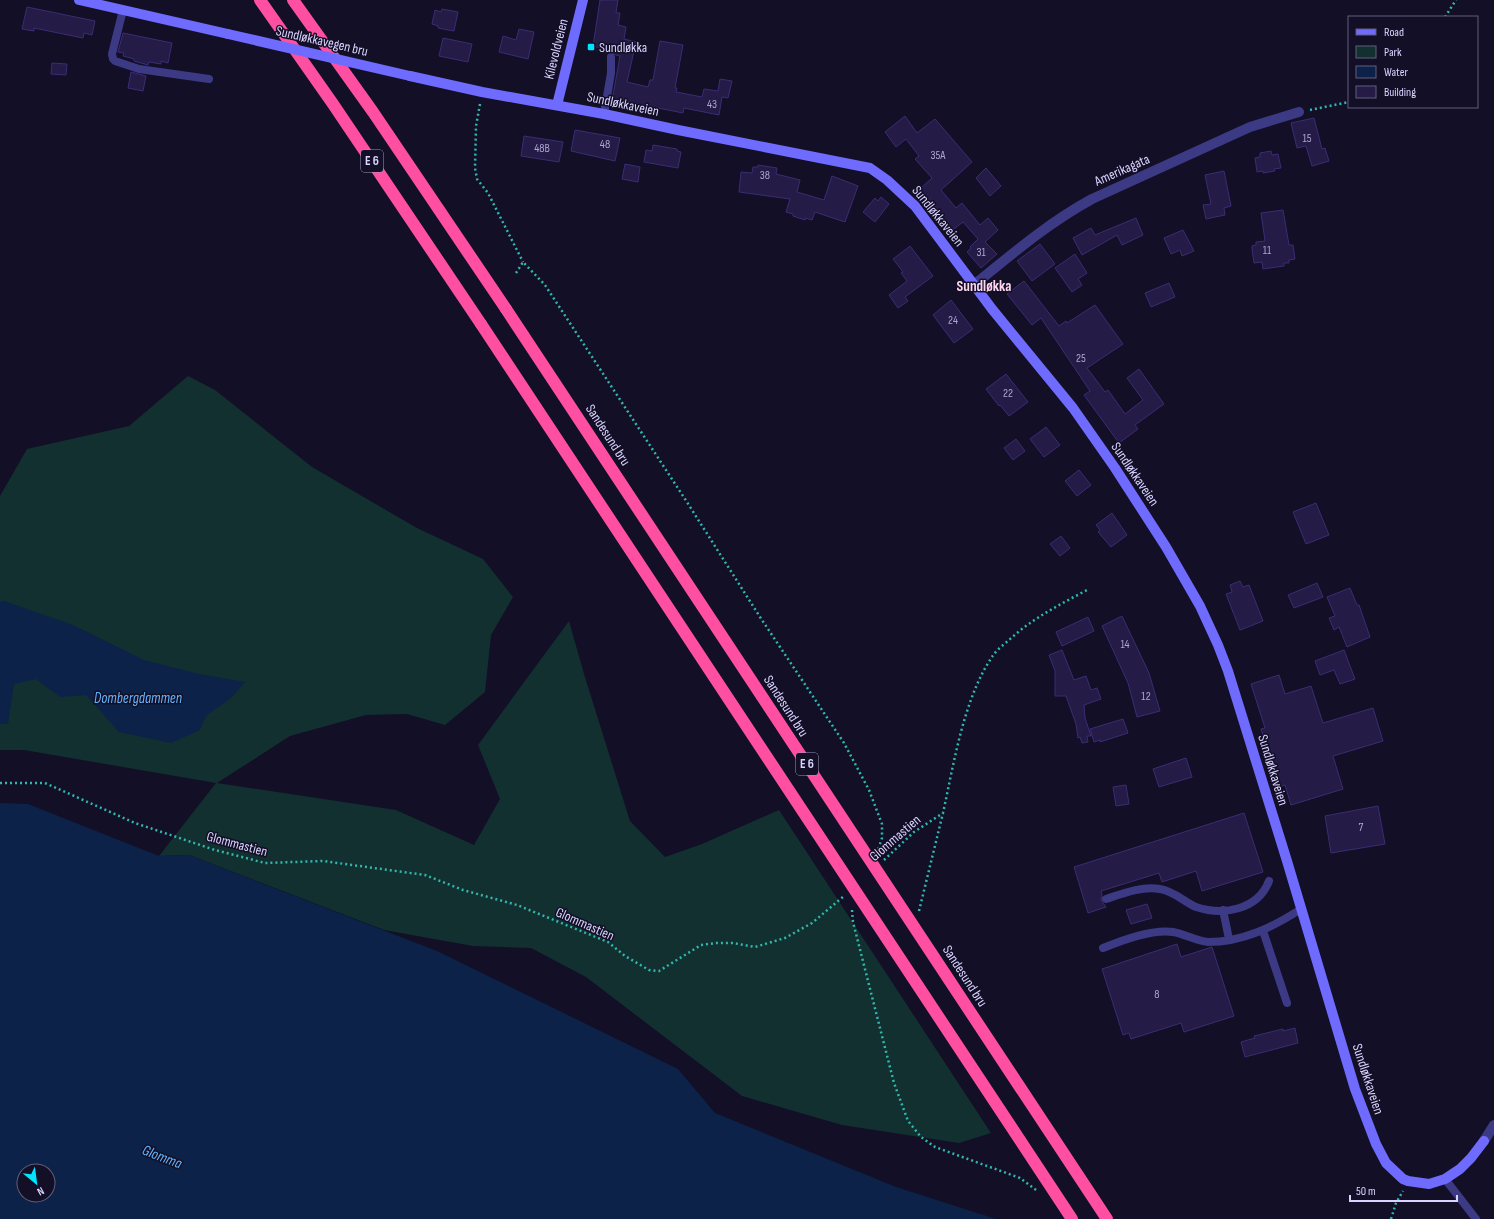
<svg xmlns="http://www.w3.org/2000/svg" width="1494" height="1219" font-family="'Sofia Sans Condensed',sans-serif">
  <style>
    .green { fill: #12302f }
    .water { fill: #0c2248; fill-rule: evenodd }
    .building { fill: #241b47; stroke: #3b2d73 }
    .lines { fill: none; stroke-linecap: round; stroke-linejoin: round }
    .path { stroke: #2fb8b0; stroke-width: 2.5; stroke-dasharray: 2 3; stroke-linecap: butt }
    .lane { stroke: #3d3a85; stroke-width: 8 }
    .street { stroke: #3d3a85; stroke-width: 10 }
    .secondary { stroke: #6f6bff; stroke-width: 10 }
    .highway { stroke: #ff4fa3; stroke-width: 12 }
    .secondary-bridge { stroke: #6f6bff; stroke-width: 10 }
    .highway-bridge { stroke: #ff4fa3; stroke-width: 12 }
    .poi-dot { fill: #00e5ff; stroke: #130f26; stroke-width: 1.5 }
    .labels { text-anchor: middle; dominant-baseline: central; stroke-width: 3; stroke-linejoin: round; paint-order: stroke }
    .number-label { font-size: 12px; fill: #aca6d1 }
    .shield { fill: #130f26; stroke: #9e99be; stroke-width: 1 }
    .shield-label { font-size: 13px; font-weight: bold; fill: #d9d4ff }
    .street-label { font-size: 14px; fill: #d9d4ff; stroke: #130f26 }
    .poi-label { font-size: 14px; fill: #d9d4ff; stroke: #130f26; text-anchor: start }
    .neighbourhood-label { font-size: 15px; font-weight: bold; fill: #ffd6f0; stroke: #130f26 }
    .water-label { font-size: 15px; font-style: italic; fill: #62b6ff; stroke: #130f26 }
  </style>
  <rect width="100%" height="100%" fill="#130f26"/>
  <path class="green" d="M188,376L215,390L312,467L417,528L483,559L513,597L491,635L485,692L445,725L407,714L366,715L290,736L217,783L396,810L474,845L500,799L478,745L569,621L584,674L630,821L665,857L702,844L779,810L991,1133L959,1143L842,1125L742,1096L586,977L531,948L473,946L384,930L189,855L159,856L216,783L24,750H0V496L27,449L129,426Z"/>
  <path class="water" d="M4,601L73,625L144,660L199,674L245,682L231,698L206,716L200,730L171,743L119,732L86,695L60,697L36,679L14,684L8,724H0V602Z
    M0,803L28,804L159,856L189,855L437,951L678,1069L715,1113L896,1187L996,1219H0ZM24,1171H48V1195H24Z"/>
  <path class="building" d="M600,0H618L616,13H620L618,25L626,27L624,39L636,42L627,82L648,87L650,80H653L660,41L683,45L675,88H677L676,92L702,97L704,89L718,91L720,79L732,81L728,98L722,97L719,115L684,108L683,113L623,101L622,104L612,101L620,56L616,55L611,52L605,53L606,49L593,46Z
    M27,7L95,21L92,35L84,33L83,38L34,28V31L22,29Z
    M442,9L458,12L454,31L438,28V26L432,24L435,10L441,12Z
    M519,29L534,32L528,59L499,52L503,36L516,40Z
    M123,33L172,43L168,63L161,61V64L149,62L148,65L134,61V59L123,56L124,53L118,52Z
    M443,38L472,44L468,62L439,56Z
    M52,63L67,64L66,75L51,74Z
    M131,72L146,76L143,91L128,88Z
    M905,116L917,133L935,119L972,162L941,190L956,208L962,203L980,225L988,218L998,230L985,242L997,254L981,268L967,252L971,248L970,247L978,239L963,222L950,232L936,215L940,212L920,189L932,178L915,159L919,156L906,139L896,147L885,132Z
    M1314,118L1322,149L1325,148L1329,161L1312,166L1306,146L1297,148L1291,123Z
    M575,130L620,138L615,161L571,151Z
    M524,136L563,142L559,162L521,156Z
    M653,145L677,149V151L681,152L678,168L644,162L646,150L652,151Z
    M1271,151L1272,155L1278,154L1281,168L1274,169L1275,171L1263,173V171L1257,172L1255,158L1260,157V153Z
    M625,164L640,167L638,182L622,179Z
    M758,165L777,168L776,174L800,180L797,192L824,200L832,176L858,186L845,222L815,212L812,220L805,218V220L793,216V214L786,212L790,199L739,192L741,172L752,173L753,167H758Z
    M986,168L1001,186L990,196L976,178Z
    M1224,171L1231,206L1224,208L1225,215L1206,219L1203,205L1211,204L1205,175Z
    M881,197L889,204L875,222L863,212L875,198L878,201Z
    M1283,210L1289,245H1293L1295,259L1289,260V263H1284V266L1263,269L1262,262L1254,263L1252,249V246L1256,245V242L1265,241L1261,213Z
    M1136,218L1143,235L1122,245L1117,235L1082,255L1073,238L1091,228L1095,235Z
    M1183,230L1194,251L1182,256L1180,250L1171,254L1164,238Z
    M1040,244L1055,264L1032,281L1017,261Z
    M910,246L933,276L905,297L908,301L898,308L889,295L907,281L901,273L903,272L893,259Z
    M1075,254L1087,273L1078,279L1082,285L1072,292L1055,268Z
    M1024,281L1059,326L1066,321L1067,323L1095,305L1123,344L1087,368L1105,392L1108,390L1125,414L1143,400L1127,378L1139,369L1164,404L1135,425L1138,429L1119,443L1084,395L1090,391L1041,318L1032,325L1007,294Z
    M1169,283L1175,297L1151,307L1145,293Z
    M951,300L973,329L954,343L933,315Z
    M1006,374L1028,402L1009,416L1000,405L999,406L986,389Z
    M1046,427L1060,445L1044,457L1030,439Z
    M1016,439L1025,451L1013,460L1004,448Z
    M1079,470L1091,485L1077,496L1065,481Z
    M1316,503L1329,535L1306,544L1293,512Z
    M1112,513L1127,535L1111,547L1098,532L1100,530L1096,525Z
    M1061,536L1070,548L1060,556L1050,544Z
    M1240,581L1243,587L1249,585L1263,621L1240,630L1226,594L1232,592L1230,585Z
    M1317,583L1323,597L1294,608L1288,595Z
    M1350,588L1357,605H1359L1370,637L1347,647L1339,627L1334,630L1329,618L1335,616L1327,597Z
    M1122,616L1149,673L1160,711L1137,717L1128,683L1102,626Z
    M1088,617L1094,631L1062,646L1056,632Z
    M1062,650L1074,680L1086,676L1091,690L1097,688L1101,699L1084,705L1085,718L1091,736H1087L1088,742L1082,743L1080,737L1078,738L1076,724L1066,696H1055V671L1049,655Z
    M1344,650L1355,679L1340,684L1334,670L1320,675L1315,661Z
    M1279,675L1285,694L1311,686L1323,723L1373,708L1383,741L1333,756L1343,789L1291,805L1285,785L1278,787L1261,729L1265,728L1251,684Z
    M1123,719L1128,733L1100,742V740L1094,742L1090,729Z
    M1186,758L1192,777L1159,787L1153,769Z
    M1126,785L1129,804L1116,806L1113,787Z
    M1378,806L1385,844L1331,853L1325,816Z
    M1244,813L1263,872L1202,891L1196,871L1162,882L1159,873L1101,891L1102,895L1101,900L1106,907L1088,913L1074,867Z
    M1147,904L1152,918L1131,924L1126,910Z
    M1177,944L1181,957L1212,947L1234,1016L1184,1032L1181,1023L1131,1039L1129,1033L1123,1035L1102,969Z
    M1295,1028L1298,1043L1245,1057L1241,1042L1255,1038L1254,1036L1283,1029V1031Z"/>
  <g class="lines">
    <path class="path" d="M1445,17L1456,0
      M480,104L476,126L475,168L477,179L488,193L523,262
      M1310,110L1349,102
      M516,273L523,262L545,285L685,499L760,617L844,743L869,790L882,824V838L878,850
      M0,783H45L135,823L215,850L265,863L323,861L425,875L463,890L517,905L608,942L625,956L649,970L659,971L701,945L716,943H733L755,947L785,938L812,923L844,896
      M884,860L914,832L943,813C954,763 964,696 994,654C998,649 1003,645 1008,641C1031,619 1059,605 1087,590
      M852,910L853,922L894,1083L908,1121L921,1137L935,1147L1020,1178L1036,1190
      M919,911L943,813
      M1391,1219L1396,1203L1403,1191"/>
    <path class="lane" d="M123,10L112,54L113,59L115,61L139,69L209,79
      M604,114L611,73V57
      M1106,899C1124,893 1142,886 1160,889C1174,891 1184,902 1196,907C1223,916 1258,910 1269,881
      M1223,910L1229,939
      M1263,931L1287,1003
      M1103,948C1123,940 1152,929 1173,932C1185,934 1196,941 1208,942C1243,942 1273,927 1301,909
      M1445,1179L1476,1219"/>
    <path class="street" d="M974,285C1012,254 1048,223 1092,199L1250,127L1299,112
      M1484,1141L1494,1125"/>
    <path class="secondary" d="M79,0L228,34
      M410,76L482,92L604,114L678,130L870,168L887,180L915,206L992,309L1073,408L1115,468L1166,547L1200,606L1218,645L1228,671L1287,861L1355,1089L1376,1144L1386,1163L1403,1179L1408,1181L1429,1184L1445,1179L1460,1169L1471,1158L1484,1141
      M557,105L583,0"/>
    <path class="highway" d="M260,0L333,104L481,324
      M293,0L373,112L506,309"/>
    <path class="secondary-bridge" d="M228,34L410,76"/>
    <path class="highway-bridge" d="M506,309L1107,1219
      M481,324L1072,1219"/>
  </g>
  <rect class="poi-dot" x="587" y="43" width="8" height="8" rx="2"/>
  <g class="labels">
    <g class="number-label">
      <text x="712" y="104">43</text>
      <text x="1307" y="138">15</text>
      <text x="605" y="144">48</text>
      <text x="542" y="148">48B</text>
      <text x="938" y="155">35A</text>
      <text x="765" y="175">38</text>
      <text x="1267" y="250">11</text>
      <text x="981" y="252">31</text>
      <text x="953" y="320">24</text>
      <text x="1081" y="358">25</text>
      <text x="1008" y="393">22</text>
      <text x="1125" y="644">14</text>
      <text x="1146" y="696">12</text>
      <text x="1361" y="827">7</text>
      <text x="1157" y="994">8</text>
    </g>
    <g class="shield">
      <rect x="361" y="150" width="22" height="22" rx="3"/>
      <rect x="796" y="753" width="22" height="22" rx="3"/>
    </g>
    <g class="shield-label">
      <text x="372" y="161">E 6</text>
      <text x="807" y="764">E 6</text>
    </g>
    <g class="street-label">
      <text transform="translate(322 41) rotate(13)">Sundløkkavegen bru</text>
      <text transform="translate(556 49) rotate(-76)">Kilevoldveien</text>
      <text transform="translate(623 104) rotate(12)">Sundløkkaveien</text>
      <text transform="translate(1122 170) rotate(-24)">Amerikagata</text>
      <text transform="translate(938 216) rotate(51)">Sundløkkaveien</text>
      <text transform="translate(608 435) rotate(57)">Sandesund bru</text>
      <text transform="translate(1135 474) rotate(56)">Sundløkkaveien</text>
      <text transform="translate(786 706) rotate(57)">Sandesund bru</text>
      <text transform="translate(1273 770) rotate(73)">Sundløkkaveien</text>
      <text transform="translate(895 838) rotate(-41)">Glommastien</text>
      <text transform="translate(237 844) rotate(15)">Glommastien</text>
      <text transform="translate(585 924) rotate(24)">Glommastien</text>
      <text transform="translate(965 976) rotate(57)">Sandesund bru</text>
      <text transform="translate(1368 1079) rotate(72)">Sundløkkaveien</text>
    </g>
    <g class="poi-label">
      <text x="599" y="47">Sundløkka</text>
    </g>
    <g class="neighbourhood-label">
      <text x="984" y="286">Sundløkka</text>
    </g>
    <g class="water-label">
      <text x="138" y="698">Dombergdammen</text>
      <text transform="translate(162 1157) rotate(21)">Glomma</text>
    </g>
  </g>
  <rect x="1348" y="16" width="130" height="92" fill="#130f26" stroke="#625e7d"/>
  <rect x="1356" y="29" width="20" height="6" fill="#6f6bff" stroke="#625e7d"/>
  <text x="1384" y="36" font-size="12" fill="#d9d4ff">Road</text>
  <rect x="1356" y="46" width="20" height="12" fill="#12302f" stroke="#625e7d"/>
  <text x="1384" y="56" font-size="12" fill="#d9d4ff">Park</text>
  <rect x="1356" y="66" width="20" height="12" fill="#0c2248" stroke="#625e7d"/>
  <text x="1384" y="76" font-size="12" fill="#d9d4ff">Water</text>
  <rect x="1356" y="86" width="20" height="12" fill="#241b47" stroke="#625e7d"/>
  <text x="1384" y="96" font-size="12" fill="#d9d4ff">Building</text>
  <g transform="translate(36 1183) rotate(151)"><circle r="19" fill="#130f26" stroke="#625e7d"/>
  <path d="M0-3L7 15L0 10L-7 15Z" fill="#00e5ff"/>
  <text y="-6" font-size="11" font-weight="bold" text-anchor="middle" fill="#d9d4ff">N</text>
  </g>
  <path d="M1350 1195v6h107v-6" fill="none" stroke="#d9d4ff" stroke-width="2"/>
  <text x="1356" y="1195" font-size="12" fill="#d9d4ff" stroke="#130f26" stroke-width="3" paint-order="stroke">50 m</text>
</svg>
